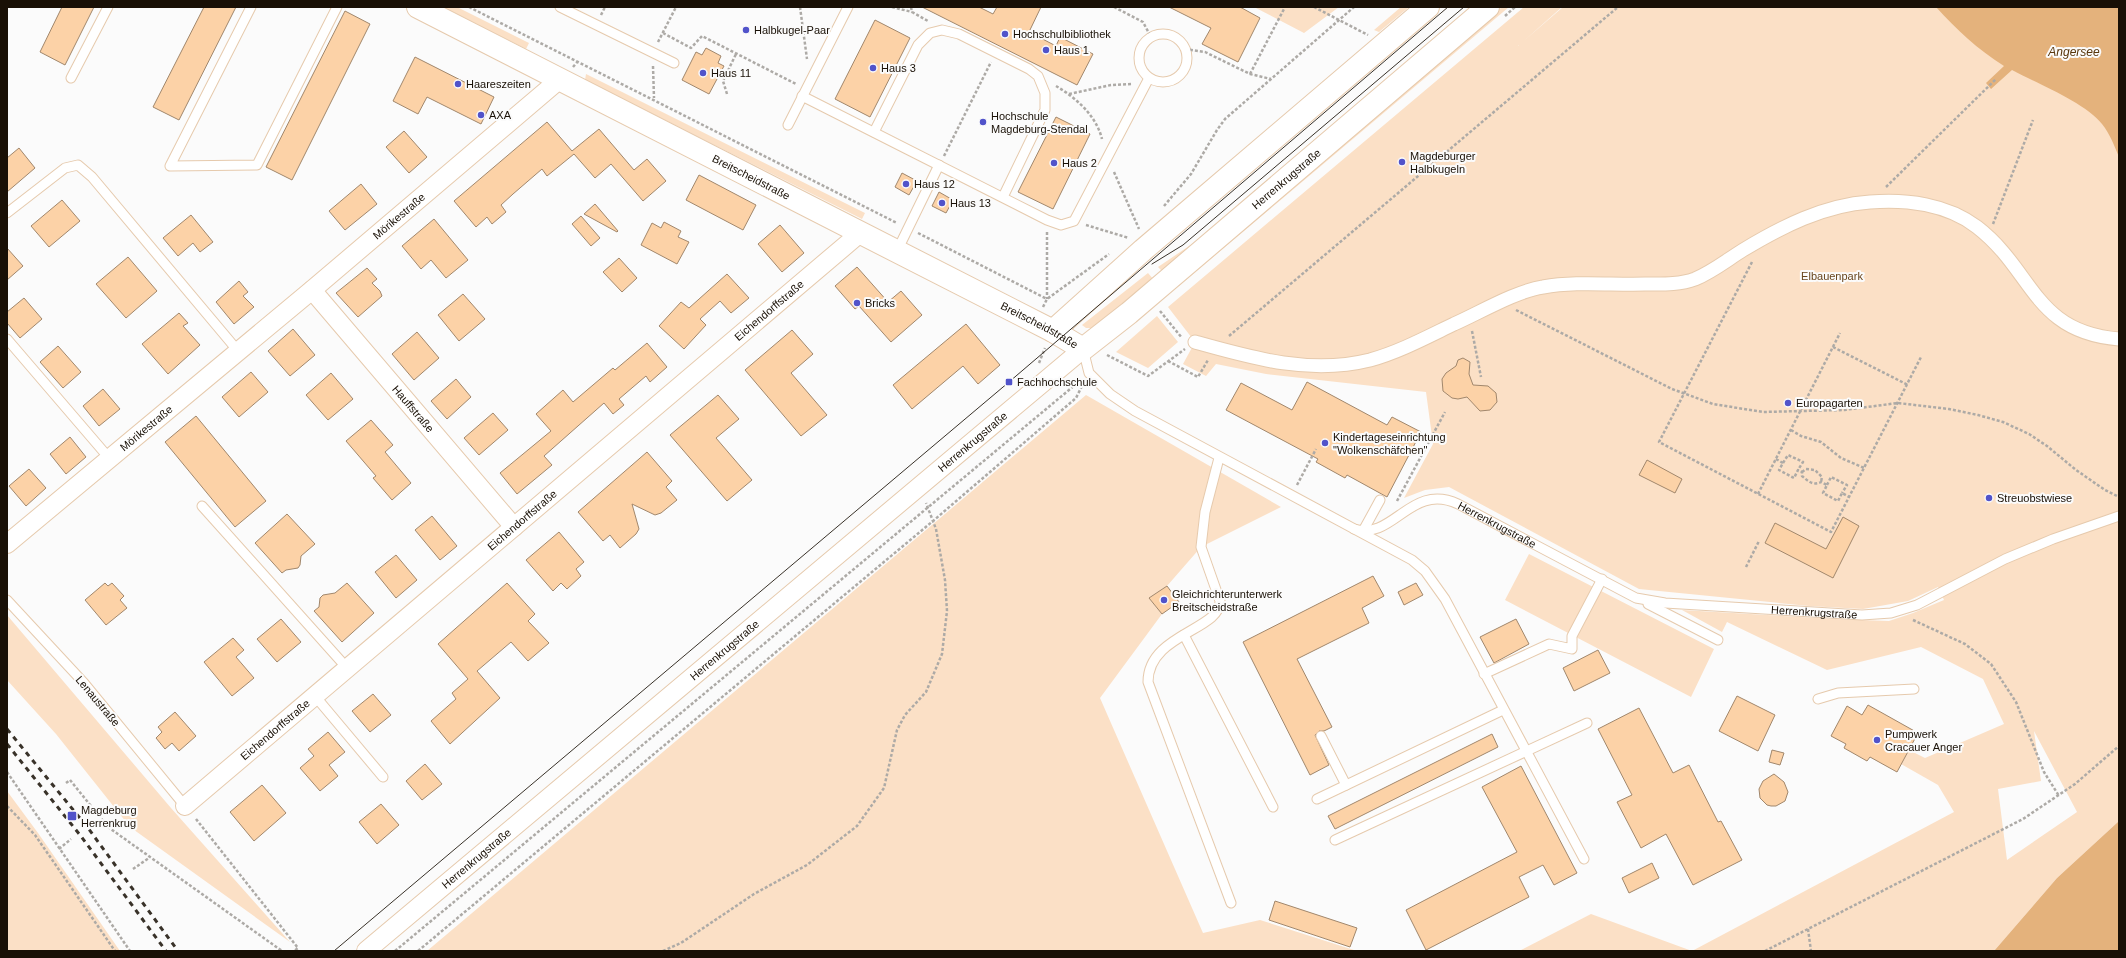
<svg xmlns="http://www.w3.org/2000/svg" width="2126" height="958" font-family="Helvetica,sans-serif">
  <style>
    .green { fill: #fbe0c6; fill-rule: evenodd }
    .water { fill: #e4b27c }
    .building { fill: #fcd2a7; stroke: #a1876c }
    .lines { fill: none; stroke-linecap: round; stroke-linejoin: round }
    .service-casing { stroke: #e6caad; stroke-width: 11 }
    .pedestrian-casing { stroke: #e6caad; stroke-width: 15 }
    .minor-casing { stroke: #e6caad; stroke-width: 20 }
    .tertiary-casing { stroke: #e6caad; stroke-width: 24 }
    .path { stroke: #adaaa6; stroke-width: 2.5; stroke-dasharray: 3 2; stroke-linecap: butt }
    .service { stroke: #fff; stroke-width: 9 }
    .pedestrian { stroke: #fff; stroke-width: 13 }
    .minor { stroke: #fff; stroke-width: 18 }
    .tertiary { stroke: #fff; stroke-width: 22 }
    .tram { stroke: #393229; stroke-width: 1 }
    .rail { stroke: #393229; stroke-width: 3; stroke-dasharray: 5 5; stroke-linecap: butt }
    .poi-dot { fill: #5153ca; stroke: #fbfbfb; stroke-width: 1.5 }
    .labels { text-anchor: middle; dominant-baseline: central; stroke-width: 4; stroke-linejoin: round; paint-order: stroke }
    .poi-label { font-size: 11px; fill: #191006; stroke: #fbfbfb; text-anchor: start }
    .street-label { font-size: 11px; fill: #191006; stroke: #fbfbfb }
    .park-label { font-size: 11px; fill: #68451d; stroke: #fbfbfb }
    .water-label { font-size: 12px; font-style: italic; fill: #58360c; stroke: #fbfbfb }
  </style>
  <rect width="100%" height="100%" fill="#fbfbfb"/>
  <path class="green" d="M443,7H457L529,43L526,49Z
    M1254,7H1339L1304,33Z
    M1401,7H1409L1379,32L1374,30Z
    M1471,7H1476L1163,272L1158,267L1192,244Z
    M1502,7H1509L1179,286L1173,285Z
    M1524,7H1562L1518,46L1563,7H2119V821L2057,878L1994,951H1519L1591,914L1692,951L1954,812L1938,785L1901,764L1909,750L1925,758L2004,724L1983,679L1921,647L1827,670L1727,622L1722,632L1682,610L1835,619L1889,621L1913,613L1944,600L1938,587L1908,601L1863,609L1809,606L1639,589L1449,487L1425,490L1404,498L1433,444L1426,392L1266,374L1216,364L1206,376L1183,364L1195,342L1168,307ZM2034,731L2077,812L2007,860L1998,789L2041,781Z
    M586,74L865,213L862,219L585,80Z
    M1148,273L1154,280L1094,328H1086L1082,325Z
    M1157,316L1178,342L1148,368L1116,352Z
    M1086,395L1281,507L1201,547L1167,586L1149,598L1162,614L1100,698L1203,933L1260,920L1357,951H427Z
    M1529,554L1714,649L1691,697L1505,600Z
    M7,615L171,808L290,942L130,827L56,734L7,680Z
    M7,791L38,833L120,951H7Z"/>
  <path class="water" d="M1936,7H2119V157C2114,145 2110,134 2102,124C2086,103 2036,83 2012,70L1991,89L1986,83L2004,66C1977,49 1957,30 1936,7Z
    M2119,821V951H1994L2057,878Z"/>
  <path class="building" d="M62,7H94L65,65L40,52Z
    M204,7H236L179,120L153,107Z
    M922,7H979L993,14L997,7H1041L1029,32L1056,46L1060,37L1093,54L1077,85Z
    M1169,7H1240L1260,18L1238,62L1202,44L1211,28Z
    M345,11L370,24L292,180L266,167Z
    M875,20L910,38L870,117L835,99Z
    M706,48L721,56L718,63L724,66L709,94L682,80L696,52L702,55Z
    M415,57L494,97L481,124L427,97L418,114L393,101Z
    M1056,117L1090,134L1053,209L1018,192Z
    M547,122L572,151L599,129L634,170L647,159L666,181L643,201L611,164L595,178L574,154L547,176L542,169L513,194L501,205L506,212L492,224L487,217L476,227L454,201Z
    M404,131L427,157L409,173L386,147Z
    M19,148L35,168L7,192V158Z
    M902,173L917,181L909,195L895,187Z
    M699,175L756,205L743,230L686,200Z
    M361,184L377,204L345,230L329,211Z
    M939,192L953,200L946,213L932,206Z
    M62,200L80,221L49,247L31,226Z
    M595,204L618,231L617,232L584,214Z
    M191,215L213,242L200,252L193,243L178,256L163,238Z
    M581,216L600,238L591,246L572,224Z
    M434,219L468,260L446,278L431,260L421,269L402,246Z
    M664,222L681,231L678,237L689,242L677,264L641,245L652,223L661,228Z
    M780,225L804,253L782,272L758,244Z
    M7,248L23,266L7,280Z
    M128,257L157,291L126,318L96,284Z
    M619,258L637,278L622,292L603,272Z
    M857,267L888,302L901,291L922,315L891,342L859,306L855,309L835,286Z
    M367,268L377,279L372,283L380,291L382,296L358,317L336,293Z
    M727,274L749,298L731,313L720,301L700,319L706,325L684,349L659,326L681,302L689,308Z
    M239,281L248,292L243,296L254,307L234,324L216,302Z
    M463,294L485,319L459,341L438,315Z
    M24,298L42,319L20,338L7,323V312Z
    M179,313L188,323L183,326L200,345L168,374L142,344Z
    M966,324L1000,365L978,384L963,366L912,409L893,385Z
    M293,329L315,355L290,376L268,351Z
    M792,330L813,354L791,373L827,415L801,436L745,370Z
    M417,332L439,358L414,380L392,354Z
    M647,343L667,367L650,382L646,376L619,399L624,405L613,414L604,403L544,456L552,465L517,494L500,473L551,431L536,414L563,390L573,402L613,368L615,370Z
    M58,346L81,372L63,388L40,362Z
    M1463,358L1470,362L1469,374L1473,385L1488,386L1496,393L1497,402L1490,410L1480,411L1467,397L1458,399L1452,398L1443,391L1442,379L1446,373L1456,366L1458,360Z
    M251,372L268,392L239,417L222,397Z
    M331,373L353,399L328,420L306,395Z
    M456,379L471,397L447,419L431,401Z
    M1307,382L1387,425L1392,417L1421,432L1387,497L1347,475L1345,478L1316,462L1318,459L1226,410L1241,383L1292,410Z
    M103,389L120,409L99,426L83,406Z
    M718,395L739,419L716,438L752,480L727,501L670,435Z
    M493,413L508,430L479,455L464,438Z
    M196,416L266,501L235,527L165,442Z
    M371,420L393,445L385,452L411,483L392,500L373,478L376,476L346,441Z
    M70,437L86,457L66,474L50,454Z
    M647,452L672,481L666,487L677,500L661,513L655,515L632,504L639,529L636,534L620,548L610,535L603,541L578,512Z
    M1647,460L1682,479L1675,493L1639,475Z
    M29,469L46,488L26,506L9,486Z
    M287,514L315,544L301,556L300,565L298,568L286,570L282,573L255,543Z
    M432,516L457,546L440,560L415,530Z
    M1843,517L1859,526L1833,578L1765,543L1775,523L1826,549Z
    M559,532L584,562L576,569L581,576L567,589L561,583L553,591L526,560Z
    M396,555L417,580L396,598L375,572Z
    M1373,576L1384,596L1362,608L1369,623L1297,659L1332,727L1324,731H1319L1315,735L1329,765L1310,775L1243,642Z
    M105,583L108,586L112,583L124,596L120,600L127,608L106,625L85,600Z
    M347,583L374,613L342,642L314,611L319,607L320,598L323,595L335,593Z
    M507,583L535,614L528,621L549,643L528,661L511,642L477,671L500,698L450,744L431,721L456,699L452,693L468,679L438,644Z
    M1416,583L1423,595L1404,605L1398,592Z
    M1167,586L1179,602L1162,614L1149,598Z
    M281,619L301,642L277,662L257,639Z
    M1516,619L1529,644L1494,663L1480,637Z
    M233,638L244,650L236,657L254,678L232,696L204,662Z
    M1598,650L1610,673L1574,691L1563,668Z
    M373,694L391,715L370,732L352,711Z
    M1737,696L1775,715L1758,751L1719,731Z
    M1868,705L1918,733L1897,772L1870,757L1867,761L1844,748L1846,744L1831,736L1847,706L1862,715Z
    M1639,708L1673,773L1689,765L1718,822L1721,821L1742,860L1693,885L1666,834L1641,848L1617,802L1632,795L1598,729Z
    M175,712L196,736L179,751L172,743L165,749L156,738L162,732L158,727Z
    M328,732L345,752L329,765L338,776L320,791L300,768L314,756L308,749Z
    M1492,734L1498,747L1335,829L1328,816Z
    M1772,750L1784,753L1780,765L1769,762Z
    M425,764L442,784L422,800L406,781Z
    M1521,766L1577,873L1554,885L1543,865L1519,877L1529,897L1426,950L1406,910L1517,852L1482,787Z
    M1774,774L1784,782L1788,792L1785,801L1776,806H1771L1767,805L1760,798L1759,789L1763,781Z
    M262,785L286,813L254,841L230,812Z
    M381,804L399,825L377,844L359,822Z
    M1652,863L1659,878L1629,893L1622,878Z
    M1275,901L1357,928L1350,947L1269,920Z"/>
  <g class="lines">
    <g class="service-casing">
      <g id="service">
        <path d="M251,7L170,166L257,165L337,7"/>
        <path d="M560,7L674,63"/>
        <circle cx="1163" cy="58" r="24"/>
        <path d="M71,78L108,7"/>
        <path d="M802,96L1047,220L1061,225L1074,221L1149,78"/>
        <path d="M788,125L848,7"/>
        <path d="M874,132L918,45L930,33L942,30L959,34L1029,69L1038,76L1045,93V110L1003,197"/>
        <path d="M7,213L65,168L78,165L92,177L238,351"/>
        <path d="M897,251L939,165"/>
        <path d="M7,339L109,458"/>
        <path d="M1083,349L1089,373L1110,394L1135,411L1412,560L1425,571L1445,599L1584,859"/>
        <path d="M1219,458L1205,512L1201,547L1220,601C1221,630 1148,634 1148,682L1231,903"/>
        <path d="M202,506L347,668"/>
        <path id="s1" d="M1354,529C1394,541 1410,482 1458,504L1636,598L1665,603L1862,615L1891,613L1917,605L2005,559L2053,539L2119,516"/>
        <path d="M1363,531L1380,500"/>
        <path d="M7,600L84,683L185,806"/>
        <path d="M1648,604L1718,640"/>
        <path d="M1184,635L1273,807"/>
        <path d="M1484,674L1549,644L1572,649V636L1602,579"/>
        <path d="M315,696L383,777"/>
        <path d="M1818,699L1838,693L1914,689"/>
        <path d="M1321,736L1346,785"/>
        <path d="M1317,799L1503,710"/>
        <path d="M1335,840L1587,723"/>
      </g>
    </g>
    <g class="pedestrian-casing">
      <path id="pedestrian" d="M1195,342C1252,358 1310,375 1370,360C1399,352 1427,337 1454,324C1479,313 1516,291 1543,287C1576,281 1611,285 1645,284C1661,284 1679,285 1695,279C1712,272 1727,260 1743,250C1781,227 1824,205 1870,202C1906,199 1947,204 1977,227C2034,271 2033,332 2119,339"/>
    </g>
    <g class="minor-casing">
      <g id="minor">
        <path id="s2" d="M312,290L514,527"/>
        <path id="s3" d="M7,544L312,290L559,80"/>
        <path id="s4" d="M185,806L859,234"/>
        <path id="s5" d="M366,951L1083,349"/>
      </g>
    </g>
    <g class="tertiary-casing">
      <g id="tertiary">
        <path id="s6" d="M418,7L1053,331L1083,349L1129,313L1488,7"/>
        <path d="M1053,331L1143,250L1428,7"/>
      </g>
    </g>
    <path class="path" d="M469,7L897,223
      M800,7L807,59
      M892,7L912,12
      M911,7L912,12L928,21
      M1114,7L1143,22L1151,37
      M1314,7L1368,35
      M601,15L605,7
      M1505,16L1515,7
      M663,33L691,48L702,36L796,84
      M658,42L676,7
      M1185,49L1205,52L1250,74L1271,79
      M653,66L654,98
      M573,67L578,61
      M1250,74L1285,7
      M1056,86C1076,98 1096,115 1102,139
      M727,94L723,81L736,54
      M1069,94L1111,85L1133,84
      M944,156L991,62
      M1114,172L1139,229
      M1886,187L1996,79
      M1164,206L1191,174L1217,130L1225,119L1354,7
      M1993,224L2033,120
      M1086,225L1129,238
      M1047,232V299
      M918,233L1047,299
      M1752,262L1659,442L1831,532L1921,357
      M1043,307L1047,299L1109,254
      M1516,310L1672,389L1713,404L1763,412L1844,410L1898,403L1949,409L1978,415L2003,422L2029,434L2047,446L2076,470L2105,490L2119,497
      M1160,311L1182,338
      M1472,331L1481,377
      M1229,336L1618,7
      M1833,347L1908,385
      M1107,355L1148,376L1185,349
      M1168,361L1198,377L1208,360
      M1039,363L1045,348
      M1791,430L1801,436L1821,442L1841,458L1864,468
      M1776,459L1783,463L1779,470L1794,478L1798,470L1802,472V476C1808,481 1813,486 1821,482L1827,485L1823,493L1838,501L1842,493L1849,497
      M1783,463L1788,455L1803,462L1798,470
      M1802,472L1806,469L1815,470L1822,477L1821,482
      M1297,485L1316,449
      M1827,485L1831,477L1847,485L1842,493
      M1758,494L1840,333
      M1397,501L1445,412
      M1746,567L1759,541
      M1913,620L1965,644L1991,664L2016,702L2044,772L2059,796
      M7,772L130,951
      M66,783L70,780L108,827L282,951
      M7,806L35,835L115,951
      M196,819L298,948L294,951
      M59,849L71,839
      M133,869L149,858
      M1808,929L1811,951
      M395,951L1081,380
      M418,951L933,521L1076,398L1083,384
      M663,951L681,943L754,894L807,865L857,826L884,788L897,730L905,715L926,692L942,654L947,611L945,580L936,529L926,503
      M1765,951L2023,819L2075,784L2119,746"/>
    <use href="#service" class="service"/>
    <use href="#pedestrian" class="pedestrian"/>
    <use href="#minor" class="minor"/>
    <use href="#tertiary" class="tertiary"/>
    <path class="tram" d="M1152,264L1183,245L1464,7
      M334,951L1009,382L1448,7"/>
    <path class="rail" d="M7,729L88,828L178,951
      M7,744L80,835L166,951"/>
  </g>
  <g class="poi-dot">
    <circle cx="746" cy="30" r="4"/>
    <circle cx="1005" cy="34" r="4"/>
    <circle cx="1046" cy="50" r="4"/>
    <circle cx="873" cy="68" r="4"/>
    <circle cx="703" cy="73" r="4"/>
    <circle cx="458" cy="84" r="4"/>
    <circle cx="481" cy="115" r="4"/>
    <circle cx="983" cy="122" r="4"/>
    <circle cx="1402" cy="162" r="4"/>
    <circle cx="1054" cy="163" r="4"/>
    <circle cx="906" cy="184" r="4"/>
    <circle cx="942" cy="203" r="4"/>
    <circle cx="857" cy="303" r="4"/>
    <rect x="1005" y="378" width="8" height="8" rx="2"/>
    <circle cx="1788" cy="403" r="4"/>
    <circle cx="1325" cy="443" r="4"/>
    <circle cx="1989" cy="498" r="4"/>
    <circle cx="1164" cy="600" r="4"/>
    <circle cx="1877" cy="740" r="4"/>
    <rect x="67" y="811" width="10" height="10" rx="2"/>
  </g>
  <g class="labels">
    <g class="poi-label">
      <text x="754" y="30">Halbkugel-Paar</text>
      <text x="1013" y="34">Hochschulbibliothek</text>
      <text x="1054" y="50">Haus 1</text>
      <text x="881" y="68">Haus 3</text>
      <text x="711" y="73">Haus 11</text>
      <text x="466" y="84">Haareszeiten</text>
      <text x="489" y="115">AXA</text>
      <text x="991" y="116">Hochschule<tspan x="991" dy="13">Magdeburg-Stendal</tspan></text>
      <text x="1410" y="156">Magdeburger<tspan x="1410" dy="13">Halbkugeln</tspan></text>
      <text x="1062" y="163">Haus 2</text>
      <text x="914" y="184">Haus 12</text>
      <text x="950" y="203">Haus 13</text>
      <text x="865" y="303">Bricks</text>
      <text x="1017" y="382">Fachhochschule</text>
      <text x="1796" y="403">Europagarten</text>
      <text x="1333" y="437">Kindertageseinrichtung<tspan x="1333" dy="13">"Wolkenschäfchen"</tspan></text>
      <text x="1997" y="498">Streuobstwiese</text>
      <text x="1172" y="594">Gleichrichterunterwerk<tspan x="1172" dy="13">Breitscheidstraße</tspan></text>
      <text x="1885" y="734">Pumpwerk<tspan x="1885" dy="13">Cracauer Anger</tspan></text>
      <text x="81" y="810">Magdeburg<tspan x="81" dy="13">Herrenkrug</tspan></text>
    </g>
    <g class="street-label">
      <text stroke="none"><textPath href="#s6" startOffset="374">Breitscheidstraße</textPath></text>
      <text stroke="none"><textPath href="#s6" startOffset="1013">Herrenkrugstraße</textPath></text>
      <text stroke="none"><textPath href="#s3" startOffset="511">Mörikestraße</textPath></text>
      <text stroke="none"><textPath href="#s4" startOffset="766">Eichendorffstraße</textPath></text>
      <text stroke="none"><textPath href="#s6" startOffset="698">Breitscheidstraße</textPath></text>
      <text stroke="none"><textPath href="#s2" startOffset="156">Hauffstraße</textPath></text>
      <text stroke="none"><textPath href="#s3" startOffset="181">Mörikestraße</textPath></text>
      <text stroke="none"><textPath href="#s5" startOffset="792">Herrenkrugstraße</textPath></text>
      <text stroke="none"><textPath href="#s4" startOffset="442">Eichendorffstraße</textPath></text>
      <text stroke="none"><textPath href="#s1" startOffset="157">Herrenkrugstraße</textPath></text>
      <text stroke="none"><textPath href="#s1" startOffset="493">Herrenkrugstraße</textPath></text>
      <text stroke="none"><textPath href="#s5" startOffset="468">Herrenkrugstraße</textPath></text>
      <text transform="translate(98 701) rotate(50)">Lenaustraße</text>
      <text stroke="none"><textPath href="#s4" startOffset="118">Eichendorffstraße</textPath></text>
      <text stroke="none"><textPath href="#s5" startOffset="144">Herrenkrugstraße</textPath></text>
    </g>
    <g class="park-label">
      <text x="1832" y="276">Elbauenpark</text>
    </g>
    <g class="water-label">
      <text x="2074" y="52">Angersee</text>
    </g>
  </g>
  <rect width="2126" height="958" fill="none" stroke="#191006" stroke-width="16"/>
</svg>
